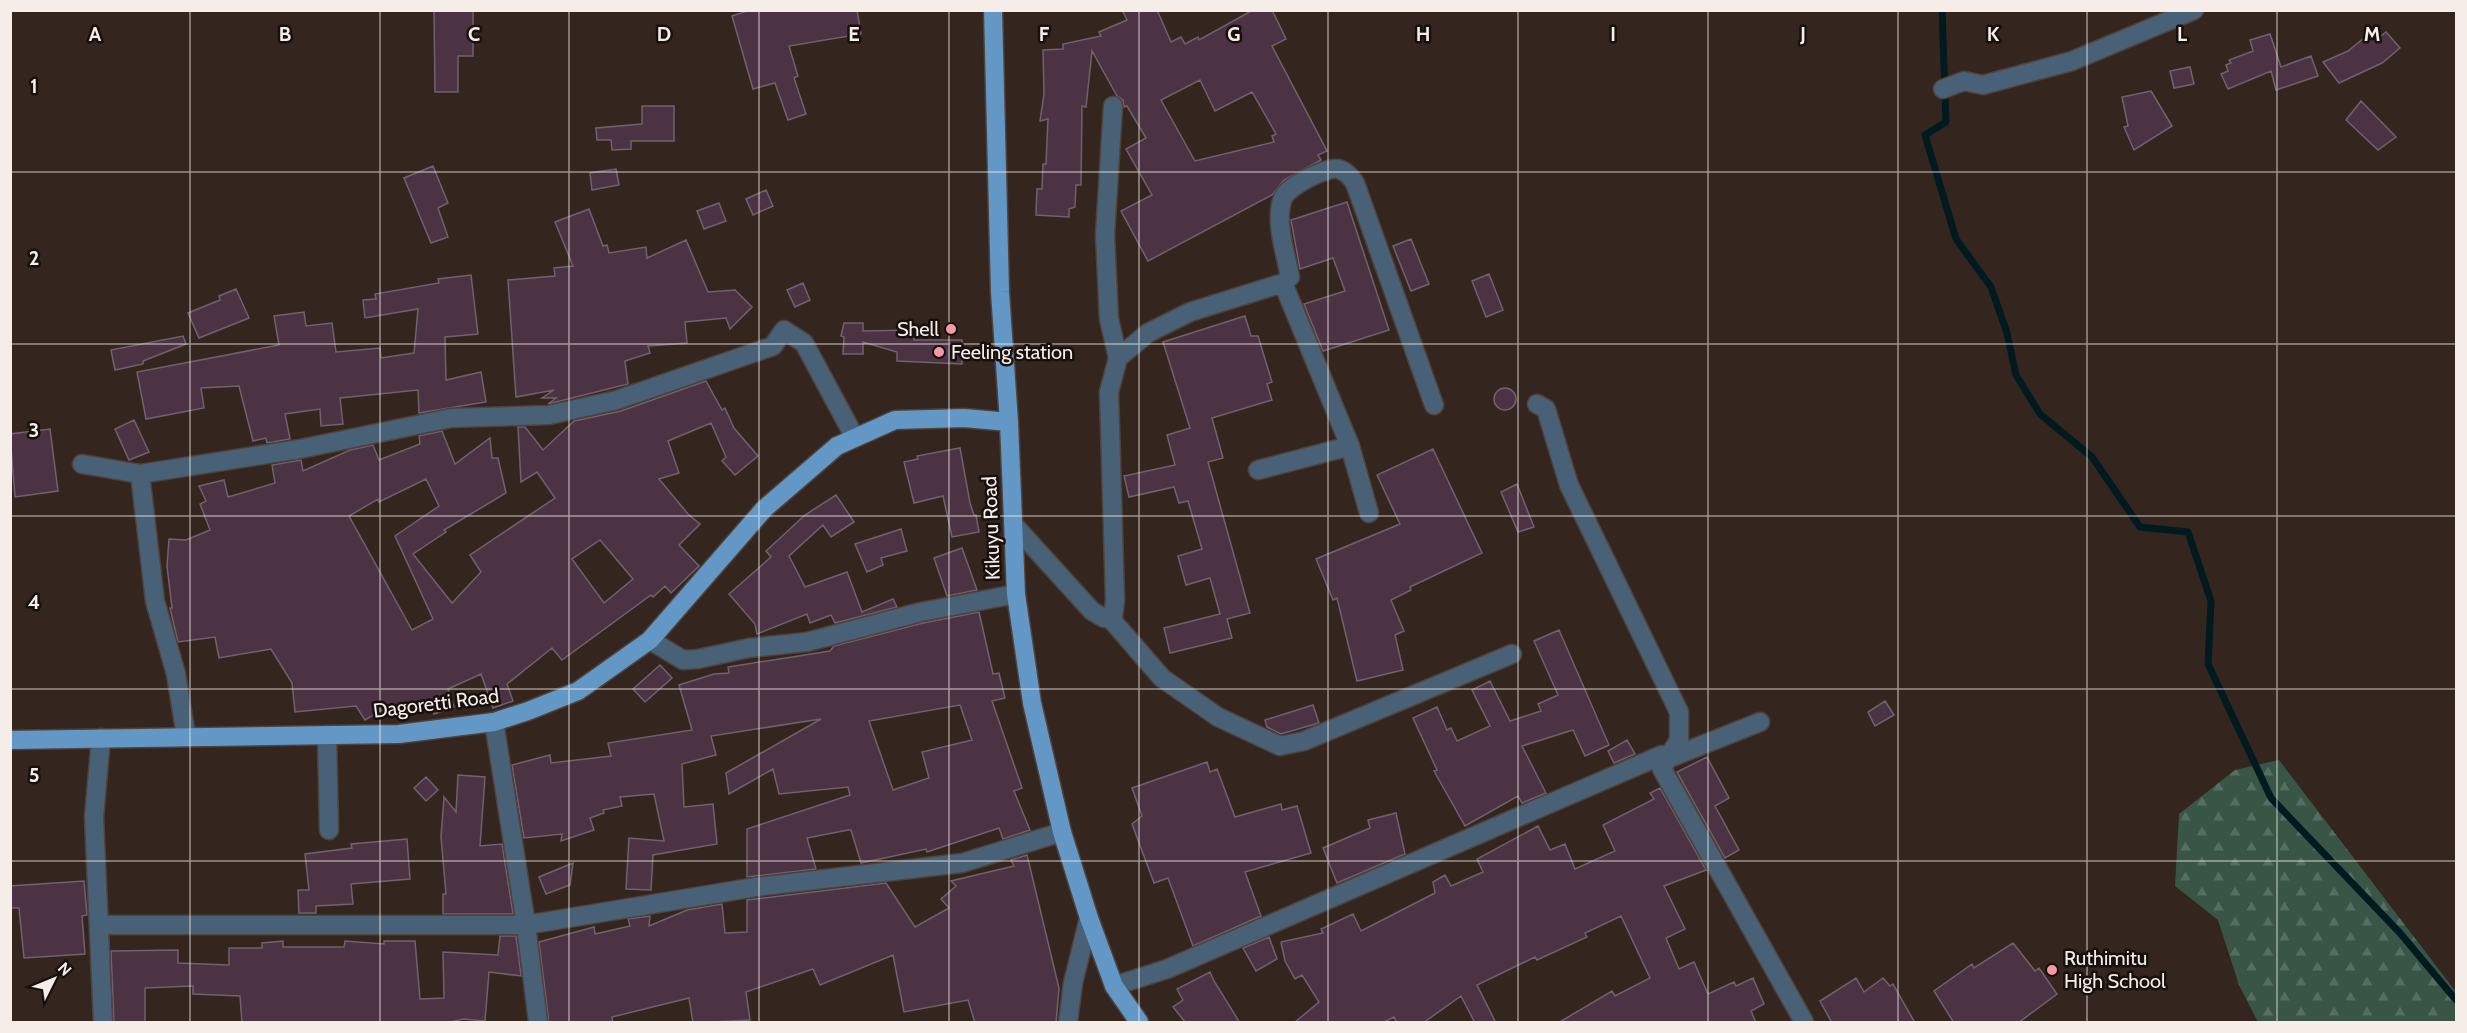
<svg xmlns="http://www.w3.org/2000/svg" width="2467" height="1033" font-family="Cabin,sans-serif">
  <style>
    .forest { fill: url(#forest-firs) }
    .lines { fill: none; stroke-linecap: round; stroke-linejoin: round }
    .stream { stroke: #001a20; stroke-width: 7 }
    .building { fill: #4c3344; stroke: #71616c; stroke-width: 1.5; fill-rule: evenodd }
    .minor-casing { stroke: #4f423b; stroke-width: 21 }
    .major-casing { stroke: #4f423b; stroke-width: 21 }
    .minor { stroke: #486177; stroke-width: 18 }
    .major { stroke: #6397c5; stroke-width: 18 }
    .grid { fill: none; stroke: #f6ece8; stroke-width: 1.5; stroke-opacity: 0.55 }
    .poi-dot { fill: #f49aa4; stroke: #17100d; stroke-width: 2 }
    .labels { text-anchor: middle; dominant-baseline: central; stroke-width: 5; stroke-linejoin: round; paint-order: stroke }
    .poi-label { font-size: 20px; fill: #f6ece8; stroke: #17100d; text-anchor: start }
    .street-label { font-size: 20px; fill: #f6ece8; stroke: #17100d }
    .grid-label { font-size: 20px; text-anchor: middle; font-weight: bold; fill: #f6ece8; stroke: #17100d; stroke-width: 5; stroke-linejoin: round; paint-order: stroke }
  </style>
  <defs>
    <pattern id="forest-firs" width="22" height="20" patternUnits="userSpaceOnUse" patternTransform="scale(1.5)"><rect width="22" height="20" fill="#385546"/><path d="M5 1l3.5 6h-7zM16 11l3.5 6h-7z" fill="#556e61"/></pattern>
  </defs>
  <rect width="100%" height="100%" fill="#34261f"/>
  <path class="forest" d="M2279,760L2456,992V1022H2258L2239,985L2218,920L2175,886L2179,814L2235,770Z"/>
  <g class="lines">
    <path class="stream" d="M1942,10L1946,122L1925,135L1956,239L1991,287L2007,333L2016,375L2040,414L2092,457L2140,527L2188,532L2211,601L2208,664L2271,798L2400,933L2456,1000"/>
  </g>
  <path class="building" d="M434,10H473V56H458V92H435Z
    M750,10H857L861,34L789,46L798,76L794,78L806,114L788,120L775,83L753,89L732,16Z
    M1122,10H1157L1171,42L1181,37L1185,44L1198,37L1199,40L1253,10H1272L1286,39L1272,46L1327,151L1318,155L1321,160L1284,180L1272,195L1148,261L1121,211L1152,195L1126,149L1146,138L1127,106L1124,107L1123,100L1117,96L1092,51L1086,107L1082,106L1081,185H1076L1075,207L1069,209V217L1036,215L1037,189H1042L1043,164H1046L1048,119L1040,121L1044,94L1043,50L1063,49V44L1101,36L1099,32L1127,20ZM1200,80L1215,111L1252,92L1276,134L1272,136L1274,142L1195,161L1161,100Z
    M2375,29L2381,36L2386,32L2400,48L2382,63L2339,83L2323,62L2348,51Z
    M2270,34L2281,67L2311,56L2318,76L2276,90L2271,71L2228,89L2221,74L2228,71L2226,65L2231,63L2229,60L2253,51L2250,40Z
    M2190,67L2194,84L2174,88L2170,71Z
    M2151,91L2172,126L2134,150L2124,127L2128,126L2122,97Z
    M2361,101L2396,137L2378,150L2346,120Z
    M642,106H674V141H631V149L612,150L611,140H597L596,128L642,124Z
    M433,166L448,203L438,208L448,237L431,243L404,178Z
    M616,169L619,185L592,190L590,173Z
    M766,190L773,206L753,215L746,199Z
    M1347,202L1389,330L1323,351L1304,304L1345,291L1333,258L1300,269L1291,220Z
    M719,203L726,221L704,229L697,211Z
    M589,209L603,246L607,245L609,253L646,247L647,258L686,240L708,292L735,290L752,307L730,329L726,318L685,322L687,343L648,346L650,353L625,361L628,384L548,404L556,398H542L554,390L516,397L508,280L555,276L554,268L573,266L555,222Z
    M1411,239L1429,284L1411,291L1393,246Z
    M1489,274L1503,310L1486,317L1472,281Z
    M471,275L478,334L445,337L446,380L481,372L486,402L419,413L418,390L340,398L343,424L321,426L320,409L285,414L290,439L267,443L266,438L253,441L239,386L201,388L204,408L146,419L137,372L279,345L274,316L304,312L306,326L332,323L336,352L380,348L381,358L414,353L418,309L365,318L363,300L376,299L375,294L439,283L438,279Z
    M803,283L810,300L795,307L787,290Z
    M236,289L249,318L199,338L188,313L220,300L219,296Z
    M1245,316L1251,336H1258L1272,382L1267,384L1272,400L1212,418L1223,458L1208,462L1250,613L1227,619L1232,638L1170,653L1164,628L1220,614L1210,578L1186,585L1178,556L1202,549L1188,501L1179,503L1174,487L1129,497L1124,476L1175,465L1167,435L1190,428L1163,342Z
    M844,323H863V331L913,330L914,340H962V364L897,361V352L863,342V354H843L844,337L841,336Z
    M183,336L186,344L143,361V364L115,370L111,350Z
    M706,381L722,410L725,408L734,428L758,456L735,475L722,461L726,457L711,423L668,441L679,473L659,479L688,514L700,524L679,545L699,566L671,593L665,586L653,597L651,595L562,660L552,648L507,684L513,701L493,708L481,674L448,689L454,707L434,714L431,707L390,716L387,707L365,720L356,706L295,712L292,683L271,649L219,658L215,637L178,642L170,608H172L167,566L169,539L186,540L210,530L200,504L206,501L199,486L224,480L228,497L275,483L272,465L301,460L303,471L350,450L373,445L379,460L420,444L419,436L442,431L455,464L490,438L492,458H498L506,493L444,530L446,532L413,554L452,603L481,572L470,555L555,498L537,472L521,482L518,427H525L543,450L574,421L621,411ZM426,479L439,506L395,536L433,619L412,630L349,516L378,499L379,502ZM600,540L633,579L604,603L572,559Z
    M1494 399a11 11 0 1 1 22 0a11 11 0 1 1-22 0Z
    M134,420L149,452L129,460L115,429Z
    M50,429L58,491L15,497L10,434Z
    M960,448L970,503L974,515H976L979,532L952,537L943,496L914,503L904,462L918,459L917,456Z
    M1433,449L1482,553L1410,587L1411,590L1391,600L1404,631L1395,635L1403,670L1357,681L1337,598L1333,600L1316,559L1400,524L1377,475Z
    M1517,484L1534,527L1518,532L1501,492Z
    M836,495L854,522L831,537L823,525L789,556L805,587L847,572L862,612L893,599L897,607L835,623L831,615L810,623L807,614L757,634L755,624L729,594L771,557L766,551L805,515Z
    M901,529L907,551L881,558L883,565L867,572L855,544Z
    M962,548L977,590L947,596L934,558Z
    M979,612L993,674L999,673L1005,698L992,701L1022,788L1014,791L1030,830L1003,839L999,828L927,852L926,849L861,863L851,830H848L807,838L816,869L747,877V829L850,795L848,787L779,794L773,769L729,794L726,773L821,719L711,736L716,755L682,764L684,807L713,804L717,844L653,855L651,890L626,889L629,838L664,841L654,794L620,797L622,806L603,810L604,813L590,818L594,830L561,841L562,834L524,838L512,765L550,755L551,763L611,756L608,743L692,730L679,685L714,674L729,673L728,667L830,651L834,646L923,623ZM960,705L972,740L922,752L929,778L893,790L869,721Z
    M1559,630L1609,745L1585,756L1573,730L1522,746L1546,793L1522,803L1518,796L1465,826L1434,771L1437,770L1413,718L1437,707L1447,730L1451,728L1457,741L1490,726L1472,690L1490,681L1510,721L1541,711L1538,704L1558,695L1534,641Z
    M660,665L672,678L645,702L633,689Z
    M1885,701L1894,715L1875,726L1868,712Z
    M1313,705L1319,723L1281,734L1267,727L1265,720Z
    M1627,740L1635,754L1614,763L1608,751Z
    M1707,757L1729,798L1715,806L1739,850L1725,858L1677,772Z
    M1207,762L1210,772L1217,769L1235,817L1281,804L1282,810L1297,806L1311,853L1245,872L1261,916L1193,946L1168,878L1154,883L1132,824L1142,816L1132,788Z
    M458,775L485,777L480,846L502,844L513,914H443V894H446L441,837L444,797L456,812Z
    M426,777L438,790L426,801L414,788Z
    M1660,788L1706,870L1664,886L1685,929L1666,938L1679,969L1694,962L1708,994L1734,982L1736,986L1753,978L1764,1004L1751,1011L1756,1023H1558L1612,991L1615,996L1650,978L1621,916L1585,933L1587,937L1537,960L1535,957L1477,985L1496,1023H1475L1461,996L1423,1023H1397L1394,1017L1382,1023H1294L1319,1002L1302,975L1295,979L1285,961L1281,942L1323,933L1321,929L1353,914L1361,931L1435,893L1433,882L1445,875L1451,886L1483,872L1477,859L1538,826L1550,850L1565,844L1575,869L1615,851L1603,825L1654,799L1650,793Z
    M1396,813L1405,854L1337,883L1323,848L1370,828L1368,820Z
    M407,839L410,879L351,884L353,904L316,906V913H299L298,890H309L305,854L352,848L351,844Z
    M1027,855L1059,988L1056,1023H975L968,1000L904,1012L893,955L820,985L813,969L746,992L750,1020L693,1023L689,998L612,1017L613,1023H549L539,942L594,927L595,934L630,926L628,919L650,916L649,926L687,910L722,904L725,933L747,932V900L886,883L915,927L949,908L941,899L956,886L951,881L1014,866L1011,860Z
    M573,863L570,885L546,894L539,877Z
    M84,881L87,915L82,916L85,954L24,958L19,908H10V886Z
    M500,936H516L521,976L489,972L485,1021L463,1019L446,1023H242L240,996L193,994V986L145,988V1023H114L111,951L178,950V963L229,965V948H262V943L283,941V947H344L345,941L384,944V941H415L420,999L444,998L443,952L498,955Z
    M1269,937L1277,959L1256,971L1243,948Z
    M2013,943L2035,971L2039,968L2057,994L2018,1023H1954L1934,991L1972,964L1974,968Z
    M1210,972L1214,981L1240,1023H1186L1173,1007L1183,1000L1177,989Z
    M1856,978L1864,992L1883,978L1890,986L1893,984L1915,1023H1832L1820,1001Z"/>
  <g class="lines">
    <g class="minor-casing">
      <path id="minor" d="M1943,89L1964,81L1983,85L2072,61L2194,10
        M1283,283L1350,446L1369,513
        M1118,358L1148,333L1190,312L1283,283L1290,277C1286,254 1274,220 1283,198C1287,187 1327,166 1338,169C1346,171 1351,177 1355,183L1434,405
        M1537,404L1546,409L1569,485L1679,712V740L1667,759
        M82,464L140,474L300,449L451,418L549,415L617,400L773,346L784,330L804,343L854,436
        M1258,470L1350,446
        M140,474L155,601L176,674L186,736
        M1013,524L1092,611L1104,618L1113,617L1115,600L1109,392L1118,358L1109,319L1105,235L1113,106
        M1110,618L1162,678L1218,717L1280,746L1304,741L1512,654
        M650,640L683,660L698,659L749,648L807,642L921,612L1016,594
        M494,722L526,925L756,887L962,863L1062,832
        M327,735L329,830
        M101,738L94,817L103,1022
        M1667,759L1760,722
        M99,925H526L538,1022
        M1114,986L1167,969L1662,755L1667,759L1662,769L1804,1022
        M1068,1022L1073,983L1089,918"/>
    </g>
    <g class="major-casing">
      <path id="major" d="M993,10L1000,292L1009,422L1016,594L1032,703L1062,832L1089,918L1114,986L1139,1022
        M10,740L399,734L494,722L528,711L578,691L650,640L764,509L837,446L895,420L964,418L1009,422"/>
    </g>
    <use href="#minor" class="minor"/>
    <use href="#major" class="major"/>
  </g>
  <path class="grid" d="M190,10V1022M380,10V1022M569,10V1022M759,10V1022M949,10V1022M1139,10V1022M1328,10V1022M1518,10V1022M1708,10V1022M1898,10V1022M2087,10V1022M2277,10V1022M10,172H2456M10,344H2456M10,516H2456M10,689H2456M10,861H2456"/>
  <g class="poi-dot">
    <circle cx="951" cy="329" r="6"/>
    <circle cx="939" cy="352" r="6"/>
    <circle cx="2052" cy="970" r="6"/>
  </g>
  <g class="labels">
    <g class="poi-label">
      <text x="939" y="329" text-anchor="end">Shell</text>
      <text x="951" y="352">Feeling station</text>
      <text x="2064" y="958">Ruthimitu<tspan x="2064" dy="23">High School</tspan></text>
    </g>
    <g class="street-label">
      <text transform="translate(991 528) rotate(-92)">Kikuyu Road</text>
      <text transform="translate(436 703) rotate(-7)">Dagoretti Road</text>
    </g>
  </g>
  <g class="grid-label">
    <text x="95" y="41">A</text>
    <text x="285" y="41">B</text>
    <text x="474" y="41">C</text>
    <text x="664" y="41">D</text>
    <text x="854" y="41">E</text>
    <text x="1044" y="41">F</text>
    <text x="1234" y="41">G</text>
    <text x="1423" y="41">H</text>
    <text x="1613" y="41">I</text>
    <text x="1803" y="41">J</text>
    <text x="1993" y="41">K</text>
    <text x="2182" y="41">L</text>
    <text x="2372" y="41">M</text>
    <text x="34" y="93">1</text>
    <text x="34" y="265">2</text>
    <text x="34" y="437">3</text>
    <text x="34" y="609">4</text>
    <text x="34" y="782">5</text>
  </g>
  <rect width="2467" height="1033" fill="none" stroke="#f6ece8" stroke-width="24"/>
  <g transform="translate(54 979) rotate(47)" stroke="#17100d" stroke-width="4.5" paint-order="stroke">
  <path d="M0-4.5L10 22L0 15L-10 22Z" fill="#f6ece8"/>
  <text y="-9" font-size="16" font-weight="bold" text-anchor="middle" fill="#f6ece8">N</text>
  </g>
</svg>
